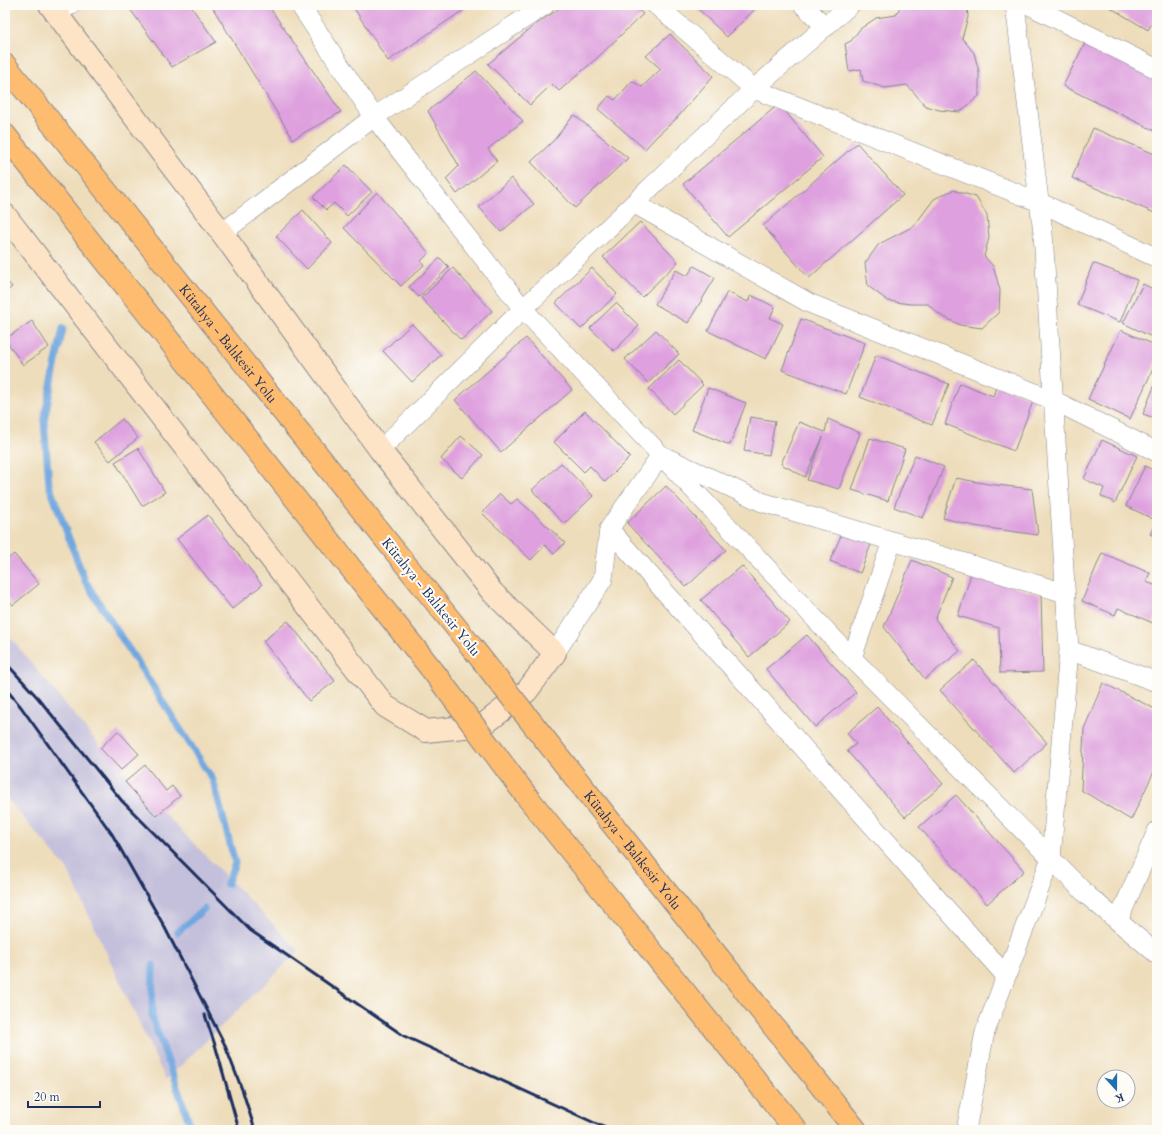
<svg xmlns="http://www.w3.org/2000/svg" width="1162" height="1135" font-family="Cardo,serif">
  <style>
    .industrial { fill: #c4c0db }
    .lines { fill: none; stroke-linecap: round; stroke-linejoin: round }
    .stream { stroke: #71a7df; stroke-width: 7 }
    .building { fill: #dea0de }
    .minor-casing { stroke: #84868c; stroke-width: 20 }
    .secondary-casing { stroke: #84868c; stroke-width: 24 }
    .trunk-casing { stroke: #84868c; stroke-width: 24 }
    .minor { stroke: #fff; stroke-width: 19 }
    .secondary { stroke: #fee4c6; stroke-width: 22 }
    .trunk { stroke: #fdbc70; stroke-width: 22 }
    .rail { stroke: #1b2f5e; stroke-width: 3 }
    .trunk-bridge-casing { stroke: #84868c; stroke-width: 24; stroke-linecap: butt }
    .trunk-bridge { stroke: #fdbc70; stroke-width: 22 }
    .labels { text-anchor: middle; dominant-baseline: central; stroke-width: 4; stroke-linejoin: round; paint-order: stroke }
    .street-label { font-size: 14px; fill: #1b2f5e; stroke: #fdfcf7 }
  </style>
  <rect width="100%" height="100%" fill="#fdfcf7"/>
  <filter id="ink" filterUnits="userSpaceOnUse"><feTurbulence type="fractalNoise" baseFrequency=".025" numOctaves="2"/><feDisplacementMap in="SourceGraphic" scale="8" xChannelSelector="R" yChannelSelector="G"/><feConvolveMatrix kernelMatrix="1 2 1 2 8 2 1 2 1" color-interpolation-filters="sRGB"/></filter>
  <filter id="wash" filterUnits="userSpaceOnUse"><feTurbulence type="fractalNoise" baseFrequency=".012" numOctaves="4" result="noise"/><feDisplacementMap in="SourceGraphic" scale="16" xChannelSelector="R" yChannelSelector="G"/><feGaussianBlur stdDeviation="0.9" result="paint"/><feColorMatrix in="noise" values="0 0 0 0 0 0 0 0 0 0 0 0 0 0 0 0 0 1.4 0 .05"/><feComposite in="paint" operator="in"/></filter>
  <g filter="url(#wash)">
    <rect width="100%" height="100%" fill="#edb"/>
    <path class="industrial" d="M5,631L109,757L299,951L166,1080L67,869L5,796Z"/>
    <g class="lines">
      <path class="stream" d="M63,328L44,420L49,485L85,581L213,780L235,863L227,884
        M178,932L204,909
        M153,965L152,1016L192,1130"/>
    </g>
    <g id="blocks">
      <path class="building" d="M127,5H190L216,42L172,67Z
        M211,5H268L341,112L293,139Z
        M352,5H471L388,61Z
        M564,5H632L643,14L597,58L559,91L552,84L530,105L488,64L531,28Z
        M694,5H759L727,37Z
        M901,5H967L968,17L962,38L974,53L979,72V96L960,112L939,110L926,106L907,85L885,88L863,81L861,69L849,71L845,44L851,41L860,29L876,18L896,15Z
        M1106,5H1157V15L1148,30Z
        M670,34L713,76L677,118L657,136L645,149L598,109L609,96L615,100L632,81L642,87L661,69L646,56Z
        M1086,41L1157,73V132L1063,86Z
        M476,71L523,121L488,149L497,161L457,194L446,179L459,166L428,111Z
        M779,104L823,157L728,237L683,184Z
        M574,115L628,158L575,208L531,162L554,140Z
        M1093,128L1157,155V214L1072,178Z
        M857,143L903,195L809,278L763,226Z
        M346,165L372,192L347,216L334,203L326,210L313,197Z
        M511,178L534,204L501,232L479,207Z
        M953,190L976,197L987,215L989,238L984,256L993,266L1000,290L999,312L982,328L960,325L940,315L928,304H910L888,301L868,286L865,263L879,244L914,226L934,199Z
        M377,192L429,253L421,261L424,265L401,286L344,228Z
        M303,210L332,243L307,269L276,236Z
        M640,222L678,262L642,297L603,257Z
        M440,258L449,267L419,297L409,287Z
        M1093,263L1137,280L1120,322L1077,305Z
        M694,266L715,278L688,323L655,304L676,270L687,276Z
        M453,268L492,311L461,340L421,298Z
        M592,268L617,294L581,329L556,303Z
        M5,279L12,287L5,293Z
        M1143,284L1157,291V331L1154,338L1123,323Z
        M727,292L748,302L751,295L775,307L770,318L783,324L766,359L708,331Z
        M616,303L639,326L614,351L590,328Z
        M801,319L865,343L846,394L782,370Z
        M32,321L49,347L23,365L5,339Z
        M412,324L441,355L412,382L383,351Z
        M656,330L679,354L648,383L625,359Z
        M1121,330L1157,346V360L1130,419L1088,399Z
        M526,338L572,390L501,452L455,400Z
        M876,355L949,384L932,425L860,397Z
        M679,360L703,385L673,414L649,389Z
        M1157,379V419L1143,414Z
        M960,383L993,396L997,385L1034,399L1014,451L945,424Z
        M708,388L746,403L730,445L692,430Z
        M585,411L630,457L605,482L590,466L584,472L554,442Z
        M750,417L775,421L769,455L744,451Z
        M122,419L138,438L110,461L94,442Z
        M828,419L860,433L839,489L807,480L823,437L805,477L781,464L799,422L825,432Z
        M461,436L483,455L462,478L441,459Z
        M870,438L905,449L888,501L852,490Z
        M1102,440L1137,456L1115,503L1101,496L1104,488L1084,479Z
        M138,448L165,492L142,506L115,462Z
        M915,455L944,467L923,518L894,507Z
        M561,463L593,496L564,524L532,490Z
        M1145,466L1157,472V516L1155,520L1126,506Z
        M956,478L988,484L1032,489L1038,535L974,526L943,518Z
        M666,486L726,550L686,587L627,523Z
        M500,494L511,504L517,499L532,512L565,543L554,554L545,545L531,560L482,513Z
        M208,515L262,585L232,609L177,539Z
        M1157,520V537L1150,534Z
        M843,531L872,542L860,573L830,561Z
        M1102,553L1150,573L1146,582L1157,586V613L1153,623L1118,608L1115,615L1082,601Z
        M14,554L39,584L13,605L5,596V561Z
        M912,560L952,577L935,619L960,651L925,679L884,627Z
        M742,566L790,622L749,657L701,600Z
        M971,574L1041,595L1043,672L1000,673L999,628L958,616Z
        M288,621L335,681L309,701L263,641Z
        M807,635L856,692L815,727L766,669Z
        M974,660L1047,743L1014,773L940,690Z
        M1103,683L1157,710V765L1131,820L1081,790L1084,729Z
        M877,707L943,784L905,817L847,751L856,744L847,733Z
        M118,731L139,754L121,770L100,748Z
        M145,765L166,791L172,786L180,796L156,816L125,782Z
        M956,795L1024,871L987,904L919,827Z"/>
    </g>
  </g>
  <g filter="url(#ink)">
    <use href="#blocks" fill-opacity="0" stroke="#84868c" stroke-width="1"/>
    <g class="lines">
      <g class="minor-casing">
        <path id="minor" d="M300,5L374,117L523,309L852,658L1087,895L1157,954
          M656,5L754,89L1039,202L1157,258
          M803,5L826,27
          M1029,5L1157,69
          M57,14L70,5
          M635,204L809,303L1053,400L1157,452
          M222,233L374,117L545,5
          M380,450L523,309L754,89L850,5
          M609,529L1006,976
          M1069,650L1157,682
          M555,653L603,579L609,529L661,455L762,502L1065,593
          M852,658L892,541
          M1118,921L1157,831
          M966,1130L985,1032L1051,858L1069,650L1043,233L1015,5"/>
      </g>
      <g class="secondary-casing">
        <path id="secondary" d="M5,215L385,706L426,731L483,725L527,691L555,653L493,593L380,450L222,233L50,5"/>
      </g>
      <g class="trunk-casing">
        <g id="trunk">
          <path id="s1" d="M5,65L471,646"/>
          <path d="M5,135L433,671"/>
          <path id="s2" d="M570,771L856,1130"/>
          <path d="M528,798L796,1130"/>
        </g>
      </g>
      <use href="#minor" class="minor"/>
      <use href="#secondary" class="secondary"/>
      <use href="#trunk" class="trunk"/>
      <path class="rail" d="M5,662L38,698L122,801L250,930L404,1036L610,1130
        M5,688L21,707L112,834L164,926L224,1043L243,1092L255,1130
        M205,1015L216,1048L239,1130"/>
      <g class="trunk-bridge-casing">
        <path id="trunk-bridge" d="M471,646L570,771
          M433,671L528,798"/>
      </g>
      <use href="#trunk-bridge" class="trunk-bridge"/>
    </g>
  </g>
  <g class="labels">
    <g class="street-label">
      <text stroke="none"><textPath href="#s1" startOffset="357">Kütahya - Balıkesir Yolu</textPath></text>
      <text transform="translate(431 597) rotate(51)">Kütahya - Balıkesir Yolu</text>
      <text stroke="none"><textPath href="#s2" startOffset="101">Kütahya - Balıkesir Yolu</textPath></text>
    </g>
  </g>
  <rect width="1162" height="1135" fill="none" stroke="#fdfcf7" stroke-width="20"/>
  <g transform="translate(1116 1089) rotate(159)"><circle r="19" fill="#fdfcf7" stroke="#a3aaba"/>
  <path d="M0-3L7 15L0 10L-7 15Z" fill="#1f6fb2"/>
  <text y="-6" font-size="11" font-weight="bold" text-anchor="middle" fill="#1b2f5e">K</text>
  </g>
  <path d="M28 1101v6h72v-6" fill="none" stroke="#1b2f5e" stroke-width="2"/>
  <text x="34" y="1101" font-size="12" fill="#1b2f5e" stroke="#fdfcf7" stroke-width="3" paint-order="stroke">20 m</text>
</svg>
